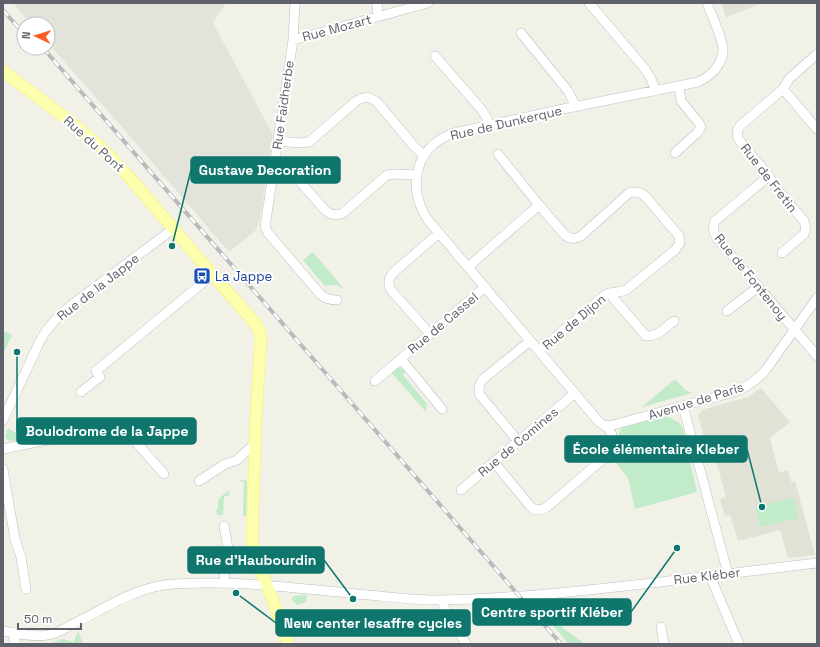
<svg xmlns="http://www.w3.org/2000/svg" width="820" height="647" font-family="'Space Grotesk',sans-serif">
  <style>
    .industrial { fill: #e2e3db }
    .education { fill: #e2e1d5 }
    .green { fill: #c1ebc9 }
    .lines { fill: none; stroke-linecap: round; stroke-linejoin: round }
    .minor-casing { stroke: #bebfc6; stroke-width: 10 }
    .major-casing { stroke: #fff052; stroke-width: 12 }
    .minor { stroke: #fff; stroke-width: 9 }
    .major { stroke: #fcffae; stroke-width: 11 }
    .rail-casing { stroke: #bababc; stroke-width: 4 }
    .rail { stroke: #fff; stroke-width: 2.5; stroke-dasharray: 8; stroke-linecap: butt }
    .labels { text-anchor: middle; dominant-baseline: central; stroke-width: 4; stroke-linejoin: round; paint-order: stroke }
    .street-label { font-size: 13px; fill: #5e6169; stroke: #fff }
    .transit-label { font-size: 13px; fill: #164399; stroke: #fff; text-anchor: start }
    .leader { fill: none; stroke: #0f766e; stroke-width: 1.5 }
    .callout-dot { fill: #0f766e; stroke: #fff; stroke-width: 1.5 }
    .callout { fill: #0f766e; stroke: #0f766e; stroke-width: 1.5 }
    .callout-label { font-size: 14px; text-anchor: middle; font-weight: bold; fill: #fff }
  </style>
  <rect width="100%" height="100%" fill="#f2f1e7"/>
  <path class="industrial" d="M13,3H226L213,23L273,135L260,219L255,231L229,252L115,119L48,43V24H31Z"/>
  <path class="education" d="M721,3H763L726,17Z
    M761,388L790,422L770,438L779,473L788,470L791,482L795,481L815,555L788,558L780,530L738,541L730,515L725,516L720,499L726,497L714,454L709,455L698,416L702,411L705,409L748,397Z"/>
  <path class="green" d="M313,252L344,289L336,285L325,286L303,260Z
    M3,331L12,335L3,354Z
    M399,368L406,370L403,375L427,404L426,406V412L390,371Z
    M674,380H676L685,390L692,393L642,407Z
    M667,416L678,422L682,426L697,492L635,509L628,478L614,460L609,464L607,461C610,458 616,454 618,449C620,440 616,435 623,427Z
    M8,428L22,437L20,440L13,441L7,440L5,437Z
    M242,480H246L247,482L246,516H243L244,482L239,481Z
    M229,491V496H224L223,515H217L216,510L218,509C217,498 221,496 229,491Z
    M793,497L799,518L760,527L755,507Z
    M307,595L306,602L297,605L292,600V598L294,596Z
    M541,612L585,644H569Z
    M78,631L83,644H52V643L62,639L74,642Z"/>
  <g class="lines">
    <g class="minor-casing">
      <path id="minor" d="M295,3L293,40L265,227L268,233L321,295C326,299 330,300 337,300
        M377,3L378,17
        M589,3L645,69L651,79L656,91
        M521,33L568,91L576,107
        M293,40L428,3
        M435,56L481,109L487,118L489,125
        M783,89L817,129
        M278,141L299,143L309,142L355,102C364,96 369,96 377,102L413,145L424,156
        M675,153L698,132L701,127L699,123L681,101L679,86
        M498,154L539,205L564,234C569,239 575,240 581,236L629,193C635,191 641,192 646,197L679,236L680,243L675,250L626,290C619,293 612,291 605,295L539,351
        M274,166L286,170L293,174L325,210C330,215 337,216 343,213L387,175L394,174L417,175
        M769,176L715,221C712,227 713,232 717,238L817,356
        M782,253L804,234C806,230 806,226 804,221L776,188L769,176L739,140C736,134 737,129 741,125L783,89L789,79L817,54
        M468,267L539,205
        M609,293L646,336C658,337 665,327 674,321
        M727,311L758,287
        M430,334L391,290C387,282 389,277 395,271L439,233
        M401,359L442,409
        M375,381L485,287
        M81,392L100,377L96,371L212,275
        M683,406L728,574
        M3,420L40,341C48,326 58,316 70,306L173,229
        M606,426L613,425L734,392C747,387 756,381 765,371L817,298
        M518,441L480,395C478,389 479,384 483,379L530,341
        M3,449L106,428H118L128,433L164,474
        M494,462L530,506C535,511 541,511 547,507L610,453C617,445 613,432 605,426C603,424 601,423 599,422L428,220C406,188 415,146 454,133L558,110L698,82C711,76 724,64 723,48C721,35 712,16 707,3
        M3,469L15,539L21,557L26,589
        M199,481L225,464L237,460L250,448L255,447
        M461,490L575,393
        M224,526L229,554L223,565L225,583
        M710,576L739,644
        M442,600L444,607L466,644
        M661,627L664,644
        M3,631C16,633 36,638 48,635C56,634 64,629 71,625C105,609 136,586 174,584C236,580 296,588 357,594C383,596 410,600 436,600C469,600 503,597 536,595C630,587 723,574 817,563
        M12,633L16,644"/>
    </g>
    <g class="major-casing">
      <path id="major" d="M3,71L70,121L107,153L129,177L206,267L254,322L259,330L261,338L256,416L252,541L254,553L272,598L288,644"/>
    </g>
    <use href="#minor" class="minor"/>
    <use href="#major" class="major"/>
    <g class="rail-casing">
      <path id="rail" d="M3,10L24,34
        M43,48L561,644"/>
    </g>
    <use href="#rail" class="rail"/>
  </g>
  <defs>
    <g id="bus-square" transform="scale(0.9)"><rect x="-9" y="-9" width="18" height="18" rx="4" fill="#1a4fb4" stroke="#fff"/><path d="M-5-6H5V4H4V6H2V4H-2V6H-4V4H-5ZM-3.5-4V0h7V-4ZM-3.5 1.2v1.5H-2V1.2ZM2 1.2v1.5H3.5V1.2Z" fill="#fff"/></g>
  </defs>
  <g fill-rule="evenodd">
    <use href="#bus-square" x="202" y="276"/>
  </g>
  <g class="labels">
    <g class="street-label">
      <text transform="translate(337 28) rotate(-15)">Rue Mozart</text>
      <text transform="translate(283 105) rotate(-82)">Rue Faidherbe</text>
      <text transform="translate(506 123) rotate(-13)">Rue de Dunkerque</text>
      <text transform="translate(94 144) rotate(42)">Rue du Pont</text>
      <text transform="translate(769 178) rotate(52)">Rue de Fretin</text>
      <text transform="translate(751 277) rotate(51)">Rue de Fontenoy</text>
      <text transform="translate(98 287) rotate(-38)">Rue de la Jappe</text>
      <text transform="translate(574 322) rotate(-40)">Rue de Dijon</text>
      <text transform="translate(443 323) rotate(-40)">Rue de Cassel</text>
      <text transform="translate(696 401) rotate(-17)">Avenue de Paris</text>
      <text transform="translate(518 442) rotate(-40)">Rue de Comines</text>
      <text transform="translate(707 576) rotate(-7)">Rue Kléber</text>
    </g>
    <g class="transit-label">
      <text x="215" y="276">La Jappe</text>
    </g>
  </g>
  <path class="leader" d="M172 246L191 170M17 352L17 431M762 507L747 449M353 599L324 560M677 548L631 612M236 593L276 623"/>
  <g class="callout-dot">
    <circle cx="172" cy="246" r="4"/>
    <circle cx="17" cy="352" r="4"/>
    <circle cx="762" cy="507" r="4"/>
    <circle cx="353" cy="599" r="4"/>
    <circle cx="677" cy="548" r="4"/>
    <circle cx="236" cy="593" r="4"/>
  </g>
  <g class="callout">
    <rect x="191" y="157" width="149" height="26" rx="4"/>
    <rect x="17" y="418" width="179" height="26" rx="4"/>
    <rect x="565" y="436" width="182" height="26" rx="4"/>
    <rect x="188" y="547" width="136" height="26" rx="4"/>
    <rect x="473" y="599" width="158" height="26" rx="4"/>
    <rect x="276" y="610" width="194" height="26" rx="4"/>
  </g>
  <g class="callout-label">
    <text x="265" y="175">Gustave Decoration</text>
    <text x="107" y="436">Boulodrome de la Jappe</text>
    <text x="656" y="454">École élémentaire Kleber</text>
    <text x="256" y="565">Rue d'Haubourdin</text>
    <text x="552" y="617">Centre sportif Kléber</text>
    <text x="373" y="628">New center lesaffre cycles</text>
  </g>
  <rect width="820" height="647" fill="none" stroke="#5e6169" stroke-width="8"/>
  <g transform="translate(36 36) rotate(274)"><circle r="19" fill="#ffffff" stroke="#bfc0c3"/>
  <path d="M0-3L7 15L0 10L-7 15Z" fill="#fb5e23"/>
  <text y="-6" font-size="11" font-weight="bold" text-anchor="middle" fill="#5e6169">N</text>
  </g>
  <path d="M18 623v6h63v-6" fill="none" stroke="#5e6169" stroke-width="2"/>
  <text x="24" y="623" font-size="12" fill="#5e6169" stroke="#ffffff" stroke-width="3" paint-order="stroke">50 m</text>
</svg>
